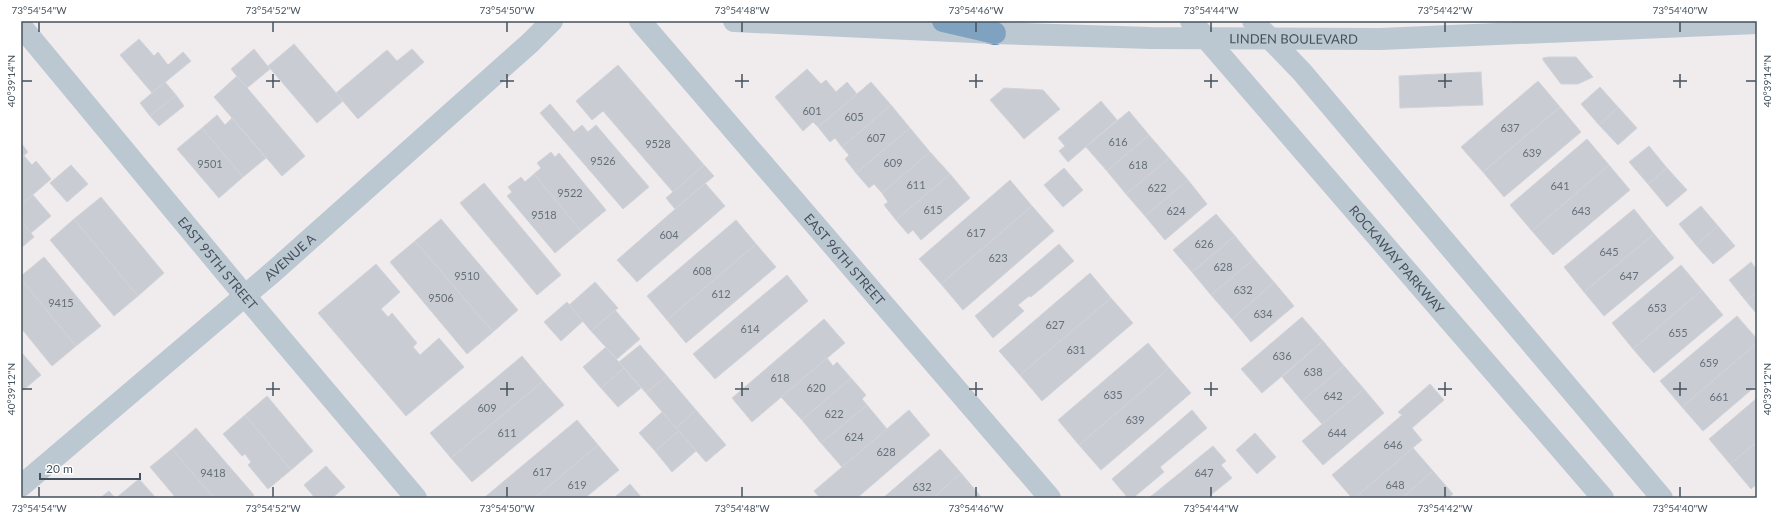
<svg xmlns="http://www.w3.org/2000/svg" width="1778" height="519" font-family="Lato,sans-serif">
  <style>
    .building { fill: #c9ccd2; stroke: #d0d3d9 }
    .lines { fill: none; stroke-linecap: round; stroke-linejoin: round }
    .highway-casing { stroke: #6b8dac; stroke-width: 24 }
    .minor { stroke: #bcc8d1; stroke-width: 22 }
    .highway { stroke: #80a2c1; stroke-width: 22 }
    .ticks { fill: none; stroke: #44515c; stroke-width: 1.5 }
    .labels { text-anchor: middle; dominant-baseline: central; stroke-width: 3; stroke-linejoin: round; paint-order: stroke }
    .number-label { font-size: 11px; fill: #65707a }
    .street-label { font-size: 13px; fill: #44515c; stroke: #fff }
    .neatline { fill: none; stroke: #44515c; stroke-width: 1.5 }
    .ticks-label { font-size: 10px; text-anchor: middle; fill: #44515c }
  </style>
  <rect width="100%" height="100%" fill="#f0eced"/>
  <path class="building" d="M139,39L154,56L158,52L168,65L183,52L191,61L152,93L120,55Z
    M294,44L343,101L317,123L268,66Z
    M254,49L270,69L247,88L231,69Z
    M412,49L424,62L358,119L336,93L387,50L397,61Z
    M1548,57H1576L1593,77L1578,84H1561L1543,60V58Z
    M618,65L704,165L673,192L603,111L592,120L576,101Z
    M807,69L821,84L826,80L836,92L847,82L857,94L818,127L813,122L803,131L775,97Z
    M1481,72L1483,105L1400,108L1399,76Z
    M237,76L305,156L282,176L214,97Z
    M1538,81L1560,107L1483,172L1461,147Z
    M165,82L176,95L150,116L140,103Z
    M871,82L891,105L842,147L835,138L830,142L818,127Z
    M1600,87L1618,107L1599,125L1581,104Z
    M1004,88L1043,90L1060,109L1024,139L990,100Z
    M176,95L184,106L159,126L150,116Z
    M1101,101L1117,120L1068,162L1059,151L1065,146L1058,138Z
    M550,104L574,132L582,125L588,132L596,125L649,187L623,209L540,113Z
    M891,105L910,128L856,173L845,159L849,155L842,147Z
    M1560,107L1581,132L1504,197L1483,172Z
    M1618,107L1637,128L1618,145L1599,125Z
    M1129,111L1149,135L1107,171L1086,147Z
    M217,115L225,125L232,118L266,158L243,177L202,128Z
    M202,128L243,177L219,198L177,149Z
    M910,128L930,152L882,193L874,184L869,188L856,173Z
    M1149,135L1169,158L1126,194L1107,171Z
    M1587,139L1609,165L1532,231L1510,205Z
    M21,143L28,152L21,158Z
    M1649,146L1667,168L1648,184L1629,162Z
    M551,152L555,157L559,153L606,210L581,231L534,174L541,168L537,163Z
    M930,152L950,174L896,220L884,205L888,202L882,193Z
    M24,156L32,165L36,161L51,179L21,205V158Z
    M1169,158L1188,180L1145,216L1126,194Z
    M71,165L88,184L67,202L50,183Z
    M704,165L714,176L675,209L666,198Z
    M1609,165L1630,190L1553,255L1532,231Z
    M1064,168L1083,190L1063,207L1044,185Z
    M1667,168L1687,190L1667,207L1648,184Z
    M534,174L581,231L555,253L507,196L512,192L508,187L521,177L525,182Z
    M950,174L970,198L921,240L913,230L908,234L896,220Z
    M1010,180L1032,206L941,284L919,259Z
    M1188,180L1207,204L1165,240L1145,216Z
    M484,183L561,275L537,295L460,203Z
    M705,183L725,206L637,282L617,260Z
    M33,195L51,216L31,233L21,221V205Z
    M101,197L164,273L138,296L74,219Z
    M1032,206L1054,231L963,310L941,284Z
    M1701,206L1718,226L1696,245L1679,224Z
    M1634,209L1654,234L1584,292L1564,267Z
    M1216,214L1235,236L1192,272L1173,250Z
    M74,219L138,296L114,316L50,240Z
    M441,219L518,310L493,332L415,241Z
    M736,220L756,244L667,320L647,296Z
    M21,221L34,237L21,248Z
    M1718,226L1735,246L1713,264L1696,245Z
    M1654,234L1674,258L1604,316L1584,292Z
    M1235,236L1254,259L1211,295L1192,272Z
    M415,241L493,332L467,354L390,262Z
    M756,244L776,267L686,343L667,320Z
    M1059,244L1074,261L1031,297L1029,296L1018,305L1024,311L993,338L975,316Z
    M44,257L101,326L76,346L21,279V276Z
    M1254,259L1274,282L1232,319L1211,295Z
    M1751,262L1757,270V292L1746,301L1729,280Z
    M376,264L400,292L381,309L388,317L392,313L417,343L413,347L420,355L439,338L464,367L406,416L318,313Z
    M1681,265L1702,290L1633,349L1612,323Z
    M1090,273L1111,298L1020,375L999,351Z
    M787,275L808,301L715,379L693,354Z
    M21,279L76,346L52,366L21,328Z
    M595,282L618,308L591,331L569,305Z
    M1274,282L1294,306L1251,342L1232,319Z
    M1702,290L1723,315L1654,373L1633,349Z
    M1757,292V314L1746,301Z
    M1111,298L1133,323L1042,401L1020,375Z
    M567,302L583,321L561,341L544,322Z
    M615,310L640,339L617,359L591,331Z
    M1737,316L1757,339V343L1682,407L1660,381Z
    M1302,317L1323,341L1262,393L1241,369Z
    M824,319L845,343L752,422L732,398Z
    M1323,341L1344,366L1302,401L1282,377Z
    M1148,343L1169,368L1079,445L1058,420Z
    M1757,343V385L1703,431L1682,407Z
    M640,345L667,376L646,393L619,362Z
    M606,347L624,368L601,388L583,367Z
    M21,352L41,375L21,392Z
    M522,356L543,381L451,458L430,433Z
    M827,358L833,366L837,362L851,378L802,420L781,397Z
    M1344,366L1364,389L1322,424L1302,401Z
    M624,368L641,388L618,407L601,388Z
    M1169,368L1191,393L1101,470L1079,445Z
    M667,376L696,410L676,428L646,393Z
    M851,378L866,395L862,399L867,405L821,443L802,420Z
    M543,381L564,405L472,482L451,458Z
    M1430,384L1444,400L1412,428L1422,440L1357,496L1352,498L1332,475L1402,415L1398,412Z
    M1364,389L1384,413L1323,465L1302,441Z
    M267,396L313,451L291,470L245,415Z
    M1757,398V442L1730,464L1709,439Z
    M867,405L887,429L842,467L821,443Z
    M696,410L726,445L706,462L676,428Z
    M909,410L930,435L857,498H820L814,491Z
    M1192,410L1207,428L1160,467L1164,472L1133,498H1128L1112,479Z
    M662,412L679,431L655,451L639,433Z
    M245,415L291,470L268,489L248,465L251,462L245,454L242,456L223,434Z
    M577,420L598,445L535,498H486L485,497Z
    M196,428L254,495L251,498H214L172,449Z
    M679,431L696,451L672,472L655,451Z
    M1255,433L1276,457L1257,474L1236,450Z
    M1757,442V484L1751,489L1730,464Z
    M598,445L619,470L585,498H535Z
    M1213,446L1226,461L1221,465L1232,478L1207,498H1149Z
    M1413,448L1433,471L1402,498H1359L1357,496Z
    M172,449L214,498H176L150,467Z
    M940,449L961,473L933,498H883Z
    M326,466L345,487L332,498H315L304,485Z
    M1433,471L1453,494L1448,498H1402Z
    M961,473L982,498H933Z
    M139,479L156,498H116Z
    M630,484L642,498H614Z
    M109,491L115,498H100Z"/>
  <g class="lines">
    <g class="highway-casing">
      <path id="highway" d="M943,21L995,33"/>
    </g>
    <g class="minor">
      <path id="s1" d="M640,21L1050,498"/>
      <path id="s2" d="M734,21L995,33L1151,38L1380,39L1757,23"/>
      <path id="s3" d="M1191,21L1603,498"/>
      <path d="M1253,21L1302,72L1662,498"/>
      <path id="s4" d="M21,26L245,296L416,498"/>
      <path id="s5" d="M21,486L273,272L530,43L552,21"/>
    </g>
    <use href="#highway" class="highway"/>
  </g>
  <path class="ticks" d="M39,22V32M273,22V32M507,22V32M742,22V32M976,22V32M1211,22V32M1445,22V32M1680,22V32M273,74V88M507,74V88M742,74V88M976,74V88M1211,74V88M1445,74V88M1680,74V88M22,81H32M266,81H280M500,81H514M735,81H749M969,81H983M1204,81H1218M1438,81H1452M1673,81H1687M1746,81H1756M273,382V396M507,382V396M742,382V396M976,382V396M1211,382V396M1445,382V396M1680,382V396M22,389H32M266,389H280M500,389H514M735,389H749M969,389H983M1204,389H1218M1438,389H1452M1673,389H1687M1746,389H1756M39,487V497M273,487V497M507,487V497M742,487V497M976,487V497M1211,487V497M1445,487V497M1680,487V497"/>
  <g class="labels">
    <g class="number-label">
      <text x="812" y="110">601</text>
      <text x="854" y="116">605</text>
      <text x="1510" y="127">637</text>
      <text x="876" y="137">607</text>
      <text x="1118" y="141">616</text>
      <text x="658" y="143">9528</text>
      <text x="1532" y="152">639</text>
      <text x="603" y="160">9526</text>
      <text x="893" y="162">609</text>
      <text x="210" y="163">9501</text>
      <text x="1138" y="164">618</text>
      <text x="916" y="184">611</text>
      <text x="1560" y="185">641</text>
      <text x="1157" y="187">622</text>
      <text x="570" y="192">9522</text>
      <text x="933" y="209">615</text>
      <text x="1176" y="210">624</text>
      <text x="1581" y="210">643</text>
      <text x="544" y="214">9518</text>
      <text x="976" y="232">617</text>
      <text x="669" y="234">604</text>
      <text x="1204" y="243">626</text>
      <text x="1609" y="251">645</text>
      <text x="998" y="257">623</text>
      <text x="1223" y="266">628</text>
      <text x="702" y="270">608</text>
      <text x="467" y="275">9510</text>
      <text x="1629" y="275">647</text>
      <text x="1243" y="289">632</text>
      <text x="721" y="293">612</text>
      <text x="441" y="297">9506</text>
      <text x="61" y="302">9415</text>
      <text x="1657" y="307">653</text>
      <text x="1263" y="313">634</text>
      <text x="1055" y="324">627</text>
      <text x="750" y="328">614</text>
      <text x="1678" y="332">655</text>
      <text x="1076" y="349">631</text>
      <text x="1282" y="355">636</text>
      <text x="1709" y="362">659</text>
      <text x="1313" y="371">638</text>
      <text x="780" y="377">618</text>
      <text x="816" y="387">620</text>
      <text x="1113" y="394">635</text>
      <text x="1333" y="395">642</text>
      <text x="1719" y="396">661</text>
      <text x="487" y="407">609</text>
      <text x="834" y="413">622</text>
      <text x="1135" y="419">639</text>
      <text x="507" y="432">611</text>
      <text x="1337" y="432">644</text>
      <text x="854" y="436">624</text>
      <text x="1393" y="444">646</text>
      <text x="886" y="451">628</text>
      <text x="542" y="471">617</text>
      <text x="213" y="472">9418</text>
      <text x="1204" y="472">647</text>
      <text x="577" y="484">619</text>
      <text x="1395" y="484">648</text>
      <text x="922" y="486">632</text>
    </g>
    <g class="street-label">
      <text stroke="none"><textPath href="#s2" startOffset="560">LINDEN BOULEVARD</textPath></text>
      <text stroke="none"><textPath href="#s5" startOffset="353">AVENUE A</textPath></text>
      <text stroke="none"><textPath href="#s1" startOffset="314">EAST 96TH STREET</textPath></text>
      <text stroke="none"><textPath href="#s3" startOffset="315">ROCKAWAY PARKWAY</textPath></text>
      <text stroke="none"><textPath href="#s4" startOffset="308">EAST 95TH STREET</textPath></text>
    </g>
  </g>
  <rect width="1778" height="519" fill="none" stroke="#ffffff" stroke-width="44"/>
  <path d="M40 473v6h100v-6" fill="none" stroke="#44515c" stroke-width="2"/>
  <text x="46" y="473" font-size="12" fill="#44515c" stroke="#ffffff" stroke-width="3" paint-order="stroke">20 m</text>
  <rect x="22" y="22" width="1734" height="475" class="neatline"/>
  <g class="ticks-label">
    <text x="39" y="14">73°54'54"W</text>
    <text x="273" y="14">73°54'52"W</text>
    <text x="507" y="14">73°54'50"W</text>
    <text x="742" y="14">73°54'48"W</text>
    <text x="976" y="14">73°54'46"W</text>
    <text x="1211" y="14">73°54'44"W</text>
    <text x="1445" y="14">73°54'42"W</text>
    <text x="1680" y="14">73°54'40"W</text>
    <text transform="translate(11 81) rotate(-90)" y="4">40°39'14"N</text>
    <text transform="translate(1767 81) rotate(-90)" y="4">40°39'14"N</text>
    <text transform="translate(11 389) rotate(-90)" y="4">40°39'12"N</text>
    <text transform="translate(1767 389) rotate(-90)" y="4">40°39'12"N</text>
    <text x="39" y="512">73°54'54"W</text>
    <text x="273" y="512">73°54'52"W</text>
    <text x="507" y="512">73°54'50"W</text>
    <text x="742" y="512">73°54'48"W</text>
    <text x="976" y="512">73°54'46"W</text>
    <text x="1211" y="512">73°54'44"W</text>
    <text x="1445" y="512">73°54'42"W</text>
    <text x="1680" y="512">73°54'40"W</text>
  </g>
</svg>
